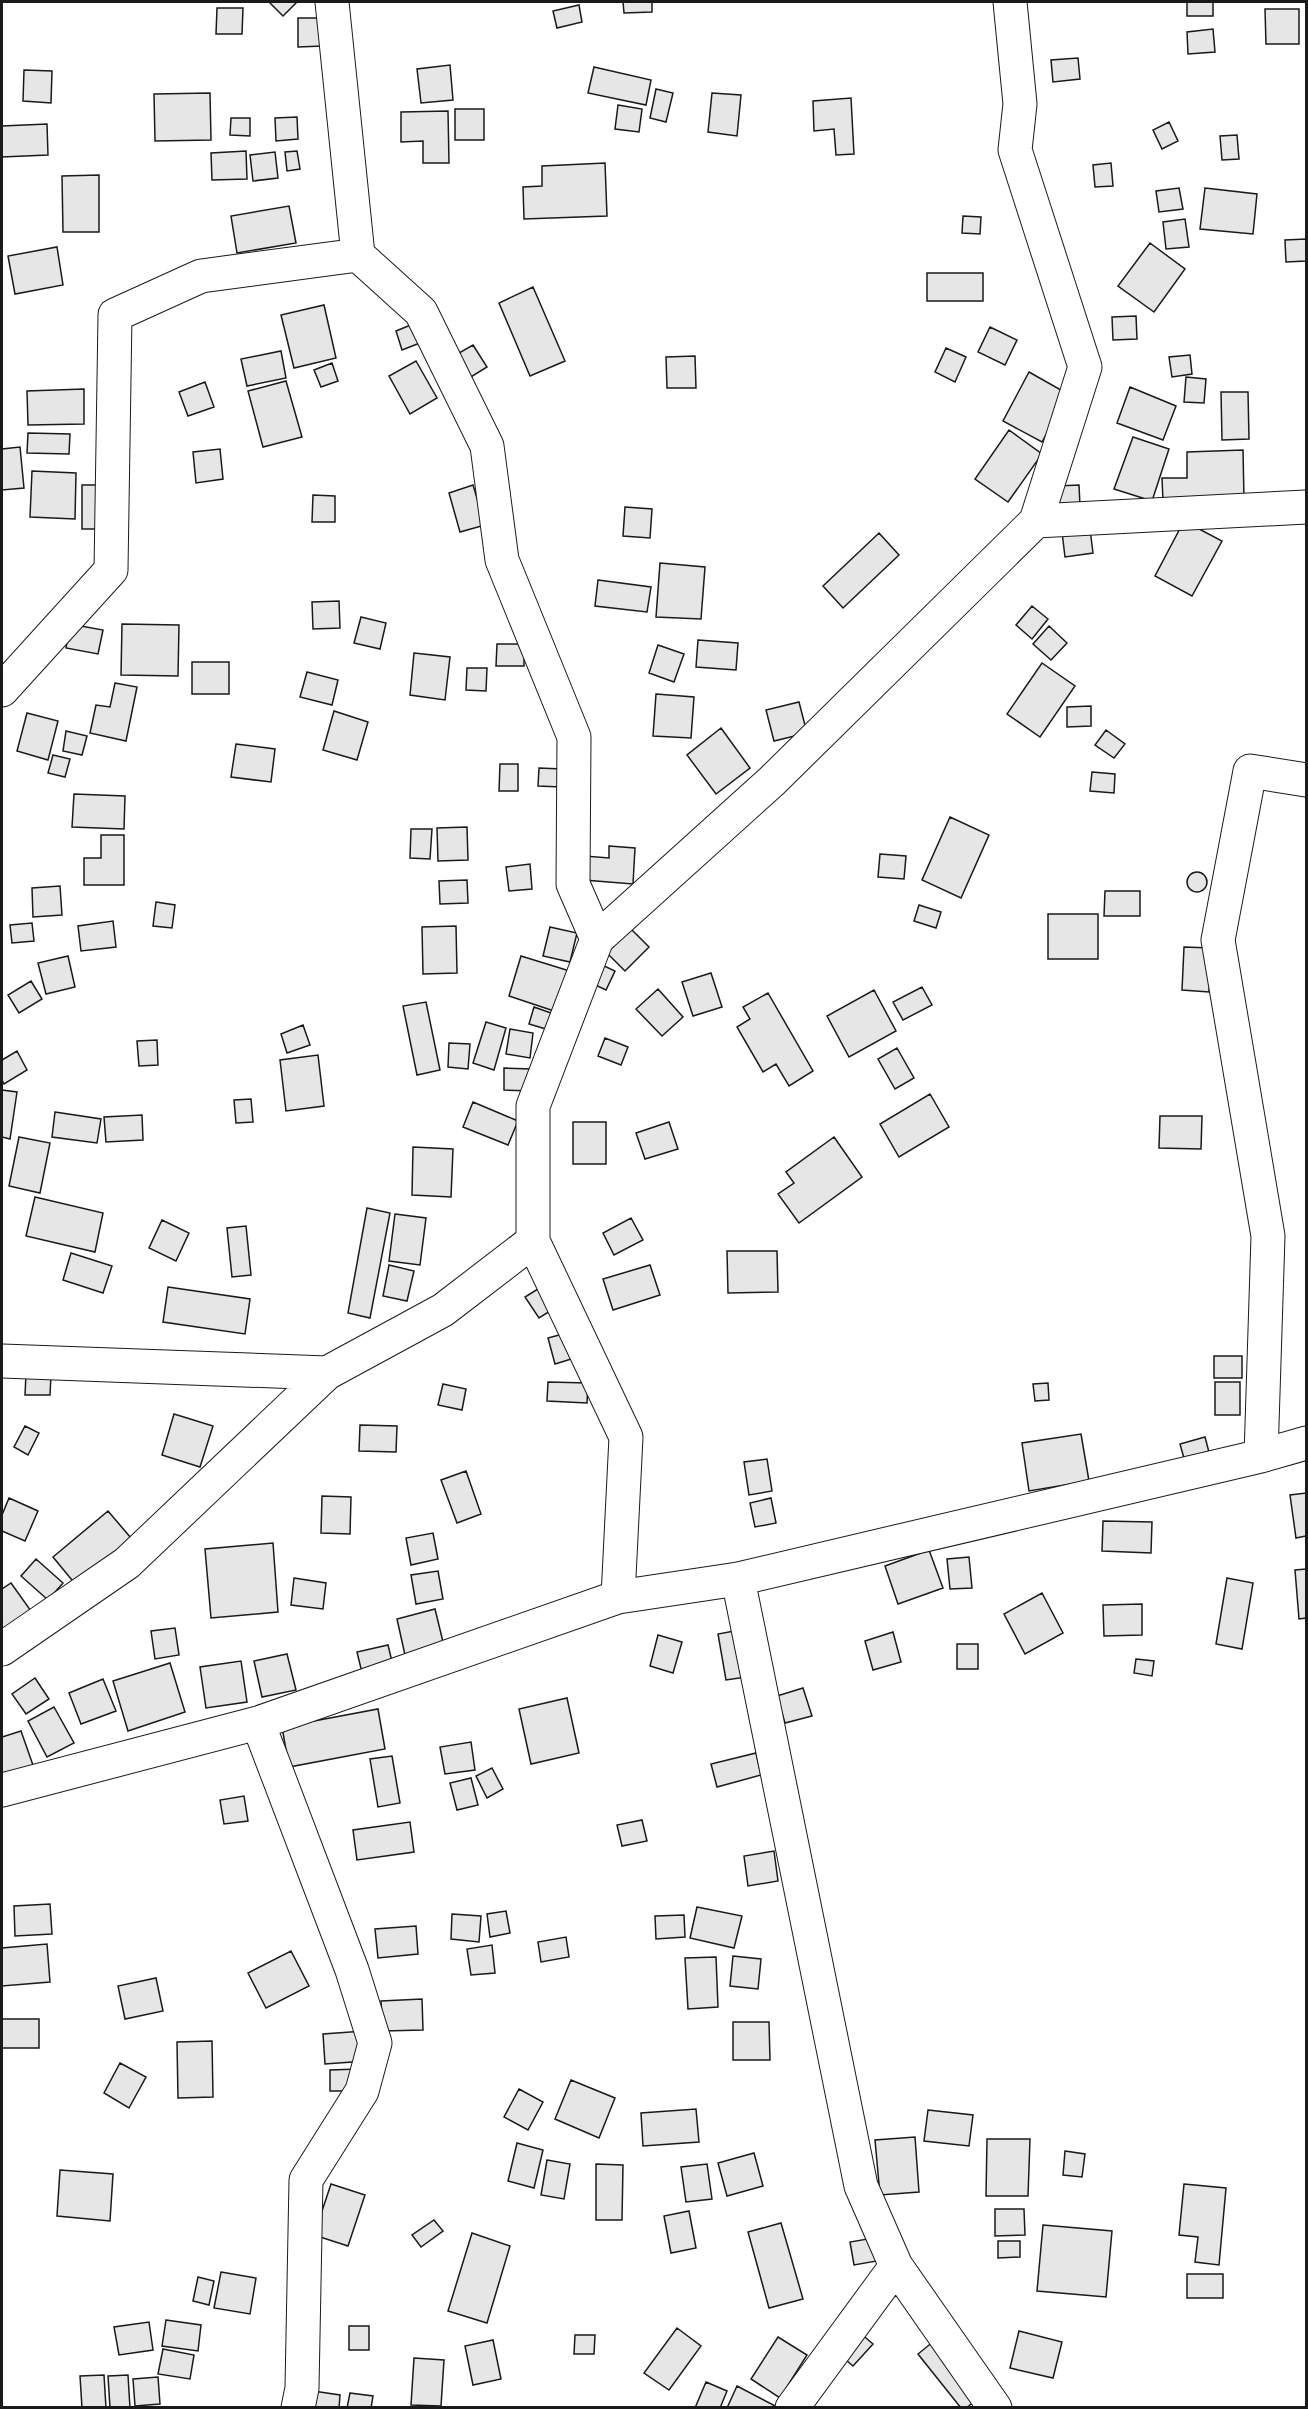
<svg xmlns="http://www.w3.org/2000/svg" width="1308" height="2409" font-family="Cabin,sans-serif">
  <style>
    .building { fill: #e6e6e6; stroke: #1a1a1a; stroke-width: 1.5 }
    .lines { fill: none; stroke-linecap: round; stroke-linejoin: round }
    .minor-casing { stroke: #1a1a1a; stroke-width: 35 }
    .minor { stroke: #fff; stroke-width: 33 }
  </style>
  <rect width="100%" height="100%" fill="#fff"/>
  <path class="building" d="M269,2H297L283,16Z
    M623,2H652V12L624,13Z
    M1187,2H1213V16H1187Z
    M579,5L582,22L557,28L553,11Z
    M217,8H243L242,34H216Z
    M1265,9H1299V44H1266Z
    M298,18H323V46L298,47Z
    M1213,29L1215,52L1188,54L1187,32Z
    M1078,58L1080,79L1053,82L1051,60Z
    M450,65L453,100L421,103L417,69Z
    M594,67L651,80L646,105L588,93Z
    M24,70L52,71L51,103L23,101Z
    M656,89L673,93L666,122L650,118Z
    M210,93L211,140L155,141L154,94Z
    M712,93L741,95L737,136L708,132Z
    M851,98L854,154L836,155L834,129L814,131L813,101Z
    M618,105L642,109L639,132L615,129Z
    M455,109H484V140H455Z
    M448,111L449,163H423V141L401,142V112Z
    M297,117L298,139L276,141L275,118Z
    M231,118H250V136L230,135Z
    M1169,122L1178,141L1162,149L1153,130Z
    M47,124L48,155L2,157V126Z
    M1237,135L1239,159L1222,160L1220,136Z
    M246,151L247,179L212,180L211,153Z
    M297,151L300,169L287,171L285,152Z
    M275,152L278,178L253,181L250,155Z
    M605,163L607,216L524,219L523,187L542,186V166Z
    M1111,163L1113,186L1095,187L1093,165Z
    M99,175V232H63L62,176Z
    M1179,188L1183,209L1159,212L1156,191Z
    M1205,188L1257,194L1253,234L1200,229Z
    M289,206L296,243L237,253L231,216Z
    M963,216L981,217L980,234L962,233Z
    M1185,219L1189,247L1166,249L1163,222Z
    M1306,239V261L1286,262L1285,240Z
    M1150,243L1185,269L1154,312L1118,286Z
    M57,247L63,285L15,294L8,256Z
    M927,273H983V301H927Z
    M533,287L565,361L530,376L499,303Z
    M324,305L336,358L294,368L281,315Z
    M1136,316L1137,339L1113,340L1112,317Z
    M418,322L425,341L402,350L396,331Z
    M990,327L1017,340L1005,365L978,352Z
    M473,345L487,367L466,380L452,357Z
    M946,348L966,357L955,382L935,372Z
    M281,351L286,378L247,386L241,359Z
    M1190,355L1192,374L1172,377L1169,357Z
    M695,356L696,388H667L666,357Z
    M416,361L437,398L410,414L389,376Z
    M332,363L338,381L321,387L314,370Z
    M1029,372L1068,394L1042,442L1003,421Z
    M1186,377L1206,379L1204,403L1184,402Z
    M286,381L302,437L263,447L248,391Z
    M205,382L214,407L188,416L179,392Z
    M1130,387L1176,406L1163,440L1117,423Z
    M84,389V424L28,425L27,391Z
    M1221,392H1248L1249,439L1222,440Z
    M1009,430L1042,454L1008,502L975,479Z
    M28,433L70,434L69,454L27,453Z
    M1133,437L1169,449L1152,501L1114,489Z
    M20,447L24,488L2,490V449Z
    M220,449L223,479L196,483L193,452Z
    M1243,450L1244,500L1163,501L1162,478H1187V452Z
    M32,471L76,473L75,519L30,517Z
    M82,485H101V529H82Z
    M473,485L485,525L460,532L449,493Z
    M1079,485L1080,506L1057,507V486Z
    M313,495L335,496V522H312Z
    M625,507L652,509L650,538L623,536Z
    M1184,521L1222,541L1192,596L1155,576Z
    M1090,529L1093,553L1065,557L1062,532Z
    M879,533L899,555L843,608L823,586Z
    M660,563L705,567L701,619L656,617Z
    M598,580L651,587L647,612L595,606Z
    M339,601L340,628L313,629L312,602Z
    M1032,606L1048,619L1032,639L1016,625Z
    M361,617L386,623L380,649L354,643Z
    M70,624L103,630L98,654L66,648Z
    M122,624L179,625L178,676L121,675Z
    M1049,626L1067,643L1051,660L1033,644Z
    M698,640L738,643L736,670L696,667Z
    M497,644H524V666H496Z
    M658,645L684,654L674,682L649,673Z
    M414,653L450,657L445,700L410,695Z
    M192,662H229V694H192Z
    M1042,663L1075,686L1040,737L1007,714Z
    M467,668H487L486,691L466,690Z
    M307,672L338,680L332,705L300,697Z
    M115,683L137,687L126,741L90,733L96,705L110,707Z
    M656,694L694,697L691,738L653,736Z
    M799,702L807,733L774,741L766,710Z
    M1091,706V726L1067,727V707Z
    M334,711L368,722L357,760L323,750Z
    M27,713L58,721L48,760L17,751Z
    M721,728L750,768L716,794L687,755Z
    M1106,730L1125,744L1114,758L1095,745Z
    M66,731L87,736L82,755L63,751Z
    M236,744L275,749L271,782L231,777Z
    M53,755L70,759L65,777L48,773Z
    M500,764H518V791H499Z
    M539,768L562,769L561,787L538,786Z
    M1092,772L1115,774L1114,793L1090,791Z
    M74,794L125,796L124,829L72,827Z
    M950,817L989,835L961,898L922,880Z
    M467,827L468,860L438,861L437,828Z
    M411,829H432L430,859L410,858Z
    M101,835H124V885H84V858H101Z
    M609,846L635,848L633,884L584,880L585,856L609,858Z
    M880,854L906,856L904,879L878,877Z
    M530,864L532,889L509,891L506,867Z
    M1187 882a10 10 0 1 1 20 0a10 10 0 1 1-20 0Z
    M467,880L468,903L440,904L439,881Z
    M60,886L62,915L33,917L32,888Z
    M1105,891H1140V916H1104Z
    M156,902L175,905L172,928L153,926Z
    M919,905L941,912L936,928L914,921Z
    M1048,914H1098V959H1048Z
    M113,921L116,947L81,951L78,926Z
    M32,923L34,941L12,943L10,925Z
    M456,926L457,973L423,974L422,927Z
    M550,927L577,933L570,962L543,956Z
    M630,928L649,947L625,971L607,953Z
    M1184,947L1211,948L1209,992L1182,990Z
    M68,956L75,987L46,994L38,963Z
    M521,956L573,972L560,1013L509,996Z
    M598,963L615,971L606,990L589,982Z
    M711,973L722,1007L693,1016L682,982Z
    M31,981L42,999L19,1013L8,995Z
    M922,987L932,1005L903,1020L893,1002Z
    M658,989L683,1017L662,1036L636,1009Z
    M874,990L896,1031L849,1057L827,1016Z
    M768,993L813,1071L789,1086L776,1064L763,1072L737,1027L750,1019L743,1007Z
    M426,1002L440,1070L417,1075L403,1006Z
    M534,1007L551,1013L546,1029L529,1024Z
    M486,1022L506,1028L494,1070L473,1063Z
    M303,1025L310,1045L287,1053L281,1034Z
    M510,1029L533,1033L530,1058L506,1054Z
    M605,1038L628,1047L621,1065L598,1056Z
    M157,1040L158,1065L139,1066L137,1041Z
    M449,1043L470,1044L468,1069L448,1067Z
    M897,1048L914,1078L895,1089L878,1059Z
    M17,1051L27,1070L4,1084L2,1080V1060Z
    M318,1055L324,1106L286,1111L280,1060Z
    M504,1068L532,1069V1091L504,1090Z
    M2,1090L17,1092L10,1139L2,1137Z
    M930,1094L949,1127L899,1157L880,1124Z
    M251,1099L253,1122L236,1123L234,1100Z
    M473,1102L518,1121L508,1145L463,1127Z
    M55,1112L101,1119L97,1143L52,1137Z
    M142,1115L143,1140L106,1142L104,1117Z
    M1160,1116H1202L1201,1149L1159,1148Z
    M573,1122H606V1164H573Z
    M669,1122L678,1149L645,1159L636,1133Z
    M19,1137L50,1143L40,1193L9,1186Z
    M834,1137L862,1177L799,1223L778,1194L794,1183L786,1172Z
    M413,1147L453,1149L451,1197L412,1195Z
    M35,1197L103,1213L95,1252L26,1236Z
    M367,1208L390,1213L370,1318L348,1313Z
    M395,1214L426,1218L420,1265L389,1261Z
    M631,1218L643,1240L614,1255L603,1233Z
    M162,1220L189,1233L176,1261L149,1248Z
    M246,1226L251,1275L232,1277L227,1228Z
    M727,1251H777L778,1292L728,1293Z
    M71,1253L112,1266L103,1293L63,1280Z
    M389,1265L414,1271L407,1301L383,1296Z
    M650,1265L660,1295L613,1310L603,1279Z
    M168,1287L250,1299L245,1334L163,1322Z
    M541,1287L555,1308L539,1318L525,1297Z
    M574,1331L581,1356L555,1364L548,1338Z
    M1214,1356H1242V1378H1214Z
    M26,1374L51,1375L50,1395H25Z
    M548,1382L588,1383L587,1403L547,1401Z
    M1215,1382H1240V1415H1215Z
    M1048,1383L1049,1400L1035,1401L1033,1384Z
    M443,1384L466,1389L462,1410L438,1405Z
    M174,1414L213,1426L200,1467L162,1455Z
    M360,1425L397,1426L396,1452L359,1451Z
    M25,1426L39,1433L28,1455L14,1447Z
    M1081,1434L1089,1481L1029,1491L1022,1443Z
    M1205,1437L1210,1456L1185,1462L1180,1444Z
    M767,1459L772,1491L749,1495L744,1462Z
    M466,1471L481,1514L457,1523L441,1480Z
    M1306,1493V1536L1296,1538L1290,1495Z
    M322,1496L351,1497L350,1534L321,1533Z
    M9,1498L38,1511L25,1541L2,1531V1515Z
    M771,1498L776,1523L755,1527L750,1503Z
    M108,1511L131,1538L76,1585L53,1557Z
    M1103,1521L1152,1522L1151,1553L1102,1551Z
    M433,1533L438,1559L411,1565L406,1538Z
    M273,1543L278,1612L211,1618L205,1549Z
    M929,1550L943,1588L898,1604L885,1566Z
    M969,1557L972,1588L950,1589L947,1559Z
    M36,1559L63,1583L48,1600L21,1576Z
    M1306,1569V1618L1299,1619L1295,1570Z
    M438,1571L443,1599L416,1604L411,1575Z
    M294,1578L326,1583L323,1609L291,1605Z
    M1227,1578L1253,1583L1242,1649L1216,1644Z
    M11,1583L31,1611L2,1632V1589Z
    M1042,1593L1063,1633L1025,1654L1004,1614Z
    M1142,1604V1635L1104,1636L1103,1605Z
    M435,1609L444,1646L405,1655L397,1619Z
    M175,1628L179,1655L155,1659L151,1631Z
    M745,1629L753,1676L726,1680L718,1634Z
    M893,1632L901,1662L873,1670L865,1641Z
    M658,1635L682,1642L673,1673L650,1666Z
    M957,1644H978V1669H957Z
    M388,1645L395,1674L364,1681L357,1652Z
    M287,1654L296,1690L262,1697L254,1661Z
    M1136,1659L1154,1661L1152,1676L1134,1673Z
    M241,1661L247,1702L206,1708L200,1667Z
    M170,1663L185,1712L128,1731L113,1681Z
    M35,1678L49,1699L26,1714L12,1694Z
    M103,1679L116,1711L81,1724L69,1693Z
    M803,1688L812,1716L785,1723L777,1696Z
    M567,1698L579,1753L531,1764L519,1709Z
    M54,1707L74,1743L47,1757L28,1721Z
    M378,1709L385,1749L289,1767L282,1727Z
    M21,1731L34,1768L2,1779V1737Z
    M471,1742L475,1770L445,1774L440,1747Z
    M756,1753L761,1775L717,1787L711,1764Z
    M392,1756L400,1803L378,1807L370,1759Z
    M492,1768L503,1789L487,1798L476,1776Z
    M471,1778L478,1805L457,1810L450,1783Z
    M244,1796L248,1821L224,1824L220,1800Z
    M642,1820L647,1841L622,1846L617,1825Z
    M410,1822L414,1852L357,1860L353,1830Z
    M774,1851L778,1881L748,1886L744,1856Z
    M50,1904L52,1934L15,1936L14,1906Z
    M697,1907L742,1916L734,1948L690,1938Z
    M506,1911L510,1933L490,1937L487,1914Z
    M452,1914L481,1916L479,1942L451,1939Z
    M684,1915L685,1937L656,1939L655,1916Z
    M416,1926L418,1954L378,1958L375,1929Z
    M566,1937L569,1957L541,1962L538,1942Z
    M47,1944L50,1982L2,1986V1948Z
    M492,1945L495,1973L471,1975L467,1949Z
    M291,1951L309,1986L266,2008L248,1973Z
    M733,1956L761,1959L758,1989L730,1986Z
    M716,1957L718,2007L688,2009L685,1958Z
    M156,1978L163,2011L125,2019L118,1986Z
    M422,1999L423,2030L383,2031L381,2001Z
    M2,2019H39V2048H2Z
    M733,2022H769L770,2060H733Z
    M364,2031L366,2061L325,2064L323,2034Z
    M212,2041L213,2097L178,2098L177,2042Z
    M120,2063L146,2077L129,2108L104,2093Z
    M358,2069V2091H330V2070Z
    M571,2080L615,2098L599,2138L555,2119Z
    M519,2089L543,2102L528,2130L504,2117Z
    M696,2109L699,2142L643,2146L641,2113Z
    M928,2110L973,2115L969,2146L924,2141Z
    M915,2137L919,2192L880,2195L875,2140Z
    M987,2139H1030L1028,2196H986Z
    M517,2143L543,2150L534,2188L508,2181Z
    M1065,2151L1085,2154L1082,2177L1063,2175Z
    M754,2153L763,2186L727,2196L718,2163Z
    M547,2160L570,2164L564,2199L541,2195Z
    M596,2164L623,2165L622,2220H596Z
    M707,2164L712,2199L686,2202L681,2167Z
    M60,2170L113,2174L110,2221L57,2216Z
    M331,2184L365,2195L348,2246L314,2235Z
    M1184,2184L1226,2188L1219,2265L1195,2262L1198,2237L1179,2235Z
    M995,2209H1024L1025,2235L995,2236Z
    M689,2211L696,2248L671,2253L664,2216Z
    M434,2220L443,2231L421,2247L412,2235Z
    M781,2223L803,2299L769,2308L748,2232Z
    M1043,2225L1112,2231L1106,2297L1037,2291Z
    M472,2233L510,2246L487,2323L448,2311Z
    M873,2238L877,2261L854,2265L850,2242Z
    M998,2241H1020V2257L998,2258Z
    M221,2272L256,2278L250,2314L214,2308Z
    M1187,2274H1223V2298H1187Z
    M198,2277L214,2281L209,2305L193,2301Z
    M166,2320L201,2325L198,2351L162,2346Z
    M149,2322L153,2350L119,2355L114,2327Z
    M349,2326H369V2350H349Z
    M677,2328L701,2346L669,2390L644,2373Z
    M1019,2331L1062,2342L1053,2378L1010,2368Z
    M859,2332L873,2344L853,2366L840,2355Z
    M575,2335H595L594,2354H574Z
    M778,2337L807,2355L780,2398L751,2379Z
    M939,2337L984,2394L966,2408H961L918,2354Z
    M493,2340L501,2379L473,2385L465,2346Z
    M163,2349L194,2355L190,2379L158,2374Z
    M414,2358L444,2360L441,2406L411,2405Z
    M104,2375L106,2408H82L80,2376Z
    M128,2375L130,2408H110L108,2376Z
    M158,2377L160,2404L135,2406L133,2379Z
    M706,2382L727,2391L720,2408H695Z
    M737,2386L779,2408H727Z
    M313,2391L340,2395L339,2408H310Z
    M350,2393L373,2396L371,2408H347Z"/>
  <g class="lines">
    <g class="minor-casing">
      <path id="minor" d="M332,2L358,255L421,312L487,446L502,560L574,737L573,884L597,939L533,1106V1241L626,1437L618,1597
        M1010,2L1020,104L1015,150L1085,367L1036,521
        M2,690L111,570L115,315L201,276L358,255
        M597,939L772,781L1036,521L1306,507
        M2,1361L327,1373
        M1261,1456L1268,1236L1218,940L1250,771L1306,780
        M738,1579L861,2186L896,2266L995,2408
        M2,1649L127,1563L327,1373L443,1310L533,1241
        M258,1723L352,1970L375,2043L362,2091L306,2180L302,2388L298,2408
        M2,1790L258,1723L618,1597L738,1579L1261,1456L1306,1443
        M792,2408L896,2266"/>
    </g>
    <use href="#minor" class="minor"/>
  </g>
  <rect width="1308" height="2409" fill="none" stroke="#1a1a1a" stroke-width="6"/>
</svg>
